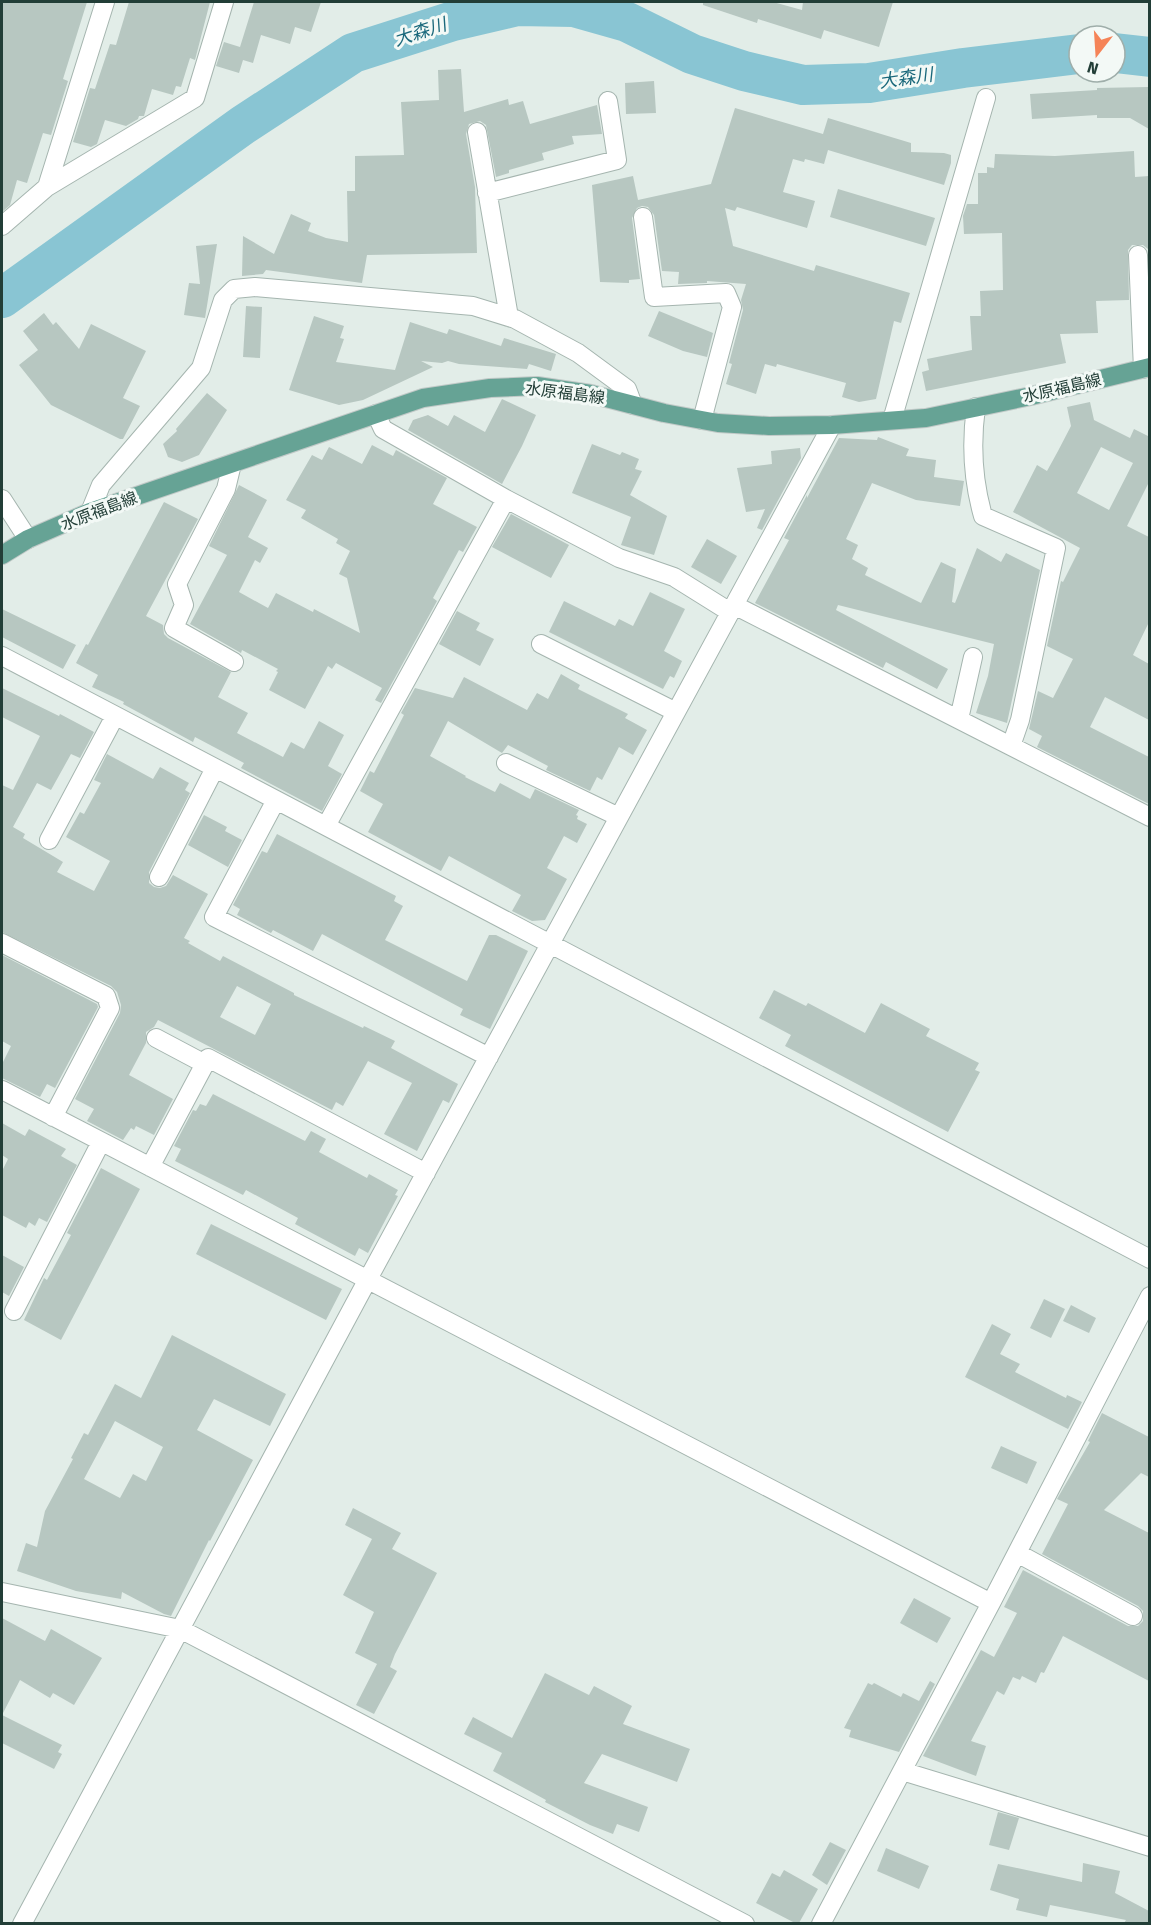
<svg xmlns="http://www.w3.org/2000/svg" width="1151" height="1925" font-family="'Fira Sans','Noto Sans JP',sans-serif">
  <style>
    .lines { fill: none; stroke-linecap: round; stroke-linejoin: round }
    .river { stroke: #89c5d3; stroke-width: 40 }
    .building { fill: #b7c7c1; fill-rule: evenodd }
    .minor-casing { stroke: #a5b5af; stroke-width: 20 }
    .major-casing { stroke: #c1c9c7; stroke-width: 20 }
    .minor { stroke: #fff; stroke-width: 18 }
    .major { stroke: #66a395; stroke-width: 18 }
    .labels { text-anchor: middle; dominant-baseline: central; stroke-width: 6; stroke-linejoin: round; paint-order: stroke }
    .street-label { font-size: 16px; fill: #223e37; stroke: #f3f9f6 }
    .water-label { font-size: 18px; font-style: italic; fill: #1a687b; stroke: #f3f9f6 }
  </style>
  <rect width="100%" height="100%" fill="#e2ede8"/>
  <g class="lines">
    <path class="river" d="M1115,53L1150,57
      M2,298L243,125L353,53L453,21L517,6L574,7L627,22L692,54L744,71L803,85L869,83L963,68L1079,54"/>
  </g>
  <path class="building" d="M2,2H87L63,79L68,81L51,135L43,133L27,183L17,180L10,205L2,212Z
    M129,2H210L195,60L190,58L181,87L176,86L173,95L152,89L144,116H139L138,119L126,126L105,120L97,144L91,147L73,142L90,88L95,89L110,44L116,45Z
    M254,2H321L311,32L295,27L290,44L261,35L253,63L243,60L239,73L216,66L224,42L240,47Z
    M703,2H773L802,10L803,2H893L879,47L824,30L821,39L758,19L757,23L703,5Z
    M461,69L464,112L508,99L509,105L523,101L530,124L597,105L602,134L572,136L574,144L542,153L544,160L509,170V173L496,177L486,125L480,121L469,124L466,134L475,187L477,253L367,255L362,283L266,270L263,274L242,276L243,236L274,254L291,214L311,223L308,231L326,238L348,242L347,191H355V156L404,155L401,102L439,100L438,70Z
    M654,81L656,113L626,114L625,83Z
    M1148,87L1149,129L1130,118H1097V115L1032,119L1030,94L1097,90V88Z
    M735,108L823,134L828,118L911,143V152L944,153L951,155V163L944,185L828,150L824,164L805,159L804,162L793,159L783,192L815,201L807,228L737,207L735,211L725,208L733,246L814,271L816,265L910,293L901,323L894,321L876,399L859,402L842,397L846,383L777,364L776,367L765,364L756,394L726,384L732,364L729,363L743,310L741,300L746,284L707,281V283L678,284L679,272L662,271L654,215L648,207L642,206L637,208L632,218L640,279L629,280V283L600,282L592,185L633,176L638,200L711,184Z
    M1134,151L1135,177L1149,176V260L1148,249L1143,245H1132L1128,250L1129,300L1096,301L1098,333L1060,334L1066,363L926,391L922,372L929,370L927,359L972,350L970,316H981L980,291L1003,290L1002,233L964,234L963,216L967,204H978V173H987V167L994,168L995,154L1055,156Z
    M838,189L935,218L926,246L830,217Z
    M217,244L205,318L184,315L189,283L200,284L196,246Z
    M246,306L262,307L260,358L243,357Z
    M659,311L713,333L707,357L683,351L648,336Z
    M44,313L53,325L56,322L79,349L91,324L146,351L123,398L140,406L123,439H120L51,405L19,365L38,350L23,331Z
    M314,316L344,326L340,338L344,339L336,362L395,370L410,322L447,334L449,329L501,346L504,338L556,354L551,371L529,364L527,369L459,364L448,361L442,363L421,361L433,367L363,400L339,405L289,390Z
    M207,393L227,410L199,455L182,462L168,457L163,444L177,431L176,429Z
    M502,399L536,415L522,446L502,484L408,430L413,420L428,415L448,426L454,415L485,432Z
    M1090,402L1094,420L1130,438L1134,429L1148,436L1149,433V482L1127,526L1149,537V622L1133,655L1149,664V720L1105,697L1090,727L1149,757V804L1037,747L1042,736L1029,729L1038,691L1053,698L1073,659L1047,646L1061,581L1063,582L1080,548L1013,512L1037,465L1047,471L1058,451L1071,426L1067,407ZM1101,447L1133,463L1109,510L1077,493Z
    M878,437L909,449L906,456L936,460L934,477L964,481L960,506L916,500L872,483L846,539L858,545L852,559L868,568L865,575L921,603L941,562L956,569L952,602L955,603L977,548L1001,562L1006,553L1040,570L1007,723L976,713L988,676L994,644L838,605L836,610L948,669L937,689L886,662L883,668L755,603L789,540L784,538L807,495V498L839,438L877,440Z
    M592,444L620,455L622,452L639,459L635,469L642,471L630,495L667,516L654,555L621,545L631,517L572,493Z
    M372,445L393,456L396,450L447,478L433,504L477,527L463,552L459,550L433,598L437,601L381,703L375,700L382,688L336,663L332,669L328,666L305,709L269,690L278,672L276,671L278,669L242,650L241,653L190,624L227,555L209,546L239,485L267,500L248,537L268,548L260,563L255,560L239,592L268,608L276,593L313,612L314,609L360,633L347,578L339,574L350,551L336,543L338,539L301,518L306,510L286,500L312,455L322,460L329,447L362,464Z
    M800,448L801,458L762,530L757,528L765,509L746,512L737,468L772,464L771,451Z
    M164,502L198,519L146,616L163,625L164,634L168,638L231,672L218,697L248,713L237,733L283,757L291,742L304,749L319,721L344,735L328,766L342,774L322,811L241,768L244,763L195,737L193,742L123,704L124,702L92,687L98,675L76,663L86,644L88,645Z
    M511,514L569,545L551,578L492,547Z
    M707,539L737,556L721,584L691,567Z
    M650,592L685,609L664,651L682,661L674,678L670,676L663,689L549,632L564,601L615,626L619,619L633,626Z
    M2,609L76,645L63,669L2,637Z
    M457,611L480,623L476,630L494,639L480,666L439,644Z
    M561,674L580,685L578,689L628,714L625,718L647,730L633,755L619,747L602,780L597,777L590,791L546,770L548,766L508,745L502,753L448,721L430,756L466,776L465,777L495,792L500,783L530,799L535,789L579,810L576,815L578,816L577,819L587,824L577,843L564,836L547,868L567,879L545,920L532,921L512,911L521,895L449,856L441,871L368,832L383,804L360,791L370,771L374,773L404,715L401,713L415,688L453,698L464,677L527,710L537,693L548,699Z
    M2,688L59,716L60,714L94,732L80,758L71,754L51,790L37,783L13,827L25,834L23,838L63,862L57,872L94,891L110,861L66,837L80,812L84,814L101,783L94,780L107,754L153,779L160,767L189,783L185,790L190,793L149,872V883L154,887L160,888L166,886L173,875L208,894L184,938L190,941L188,943L220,961L223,956L294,993V995L363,1028L364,1026L395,1041L391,1048L458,1084L449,1103L443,1100L417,1151L384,1134L412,1083L368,1061L343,1106L336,1102L332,1110L158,1020L154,1027L146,1032V1043L129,1075L173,1099L154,1135L136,1126L134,1130L131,1128L123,1140L87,1121L94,1109L75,1099L120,1013L121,1005L117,992L111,986L2,932V785L13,790L40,736L2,717ZM237,986L271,1004L255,1035L220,1017Z
    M204,815L227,827L225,831L242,840L228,867L188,845Z
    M277,834L396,896L394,901L403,906L385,940L467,981L489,935H496L528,951L490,1029L460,1015L463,1009L322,934L313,951L273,930L271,933L237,915L240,909L233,905L262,851L267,853Z
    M2,955L97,1004L98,1007L55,1088L47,1084L40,1097L2,1078V1064L11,1046L2,1041Z
    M774,990L806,1006L808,1003L865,1033L881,1003L930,1029L926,1036L979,1063L975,1070L980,1072L948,1132L785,1046L791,1035L759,1018Z
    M213,1094L305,1141L311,1131L326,1139L319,1152L367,1178L369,1174L398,1190L395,1195L398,1196L368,1253L359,1248L355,1256L295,1224L298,1218L246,1190L243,1195L175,1161L181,1149L174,1146L193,1110L196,1111L200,1104L206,1106Z
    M2,1123L25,1136L29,1129L66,1149L61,1156L77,1165L47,1222L39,1218L35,1226L29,1222L26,1228L2,1215V1171L8,1159L2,1155Z
    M101,1168L140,1189L61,1340L24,1320L44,1278L47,1280L71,1235L67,1233Z
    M211,1224L342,1289L326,1320L196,1254Z
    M2,1255L24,1267L9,1296L2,1292Z
    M1044,1299L1065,1309L1051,1338L1030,1328Z
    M1071,1305L1096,1318L1089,1333L1063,1321Z
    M992,1324L1011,1334L1000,1354L1020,1364L1015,1372L1066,1398L1067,1395L1082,1402L1068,1429L965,1377Z
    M172,1335L286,1394L270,1426L214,1399L197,1430L253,1460L210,1541L209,1540L171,1616L164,1614L122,1592L121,1599L76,1591L17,1571L26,1543L37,1547L45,1511L73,1459L71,1458L84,1433L88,1435L115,1384L141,1398ZM115,1421L163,1447L146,1481L133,1474L120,1498L84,1479Z
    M1102,1413L1149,1437V1477L1141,1473L1104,1510L1149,1533V1681L1063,1636L1044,1673L1041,1672L1036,1683L1022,1676L1020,1680L1013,1677L1004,1695L997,1691L971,1741L986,1746L976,1776L923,1756L981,1650L994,1657L1017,1613L1004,1607L1023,1570L1128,1626H1138L1143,1621V1611L1138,1606L1042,1554L1068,1504L1057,1499L1090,1442L1088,1441Z
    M1001,1446L1037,1462L1027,1484L991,1468Z
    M353,1508L401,1533L392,1549L437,1573L395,1654L390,1667L397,1671L374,1714L356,1705L377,1664L355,1653L374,1612L343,1595L372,1539L345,1525Z
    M914,1598L951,1618L937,1643L900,1623Z
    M2,1618L45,1641L51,1629L102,1658L74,1705L53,1693L50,1698L20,1680L2,1715L62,1745L58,1752L62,1754L54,1769L2,1743Z
    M545,1673L589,1695L594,1686L632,1706L623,1724L690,1749L677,1782L602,1754L584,1783L648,1807L639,1832L617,1824L613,1834L590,1825L545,1802L546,1800L493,1771L502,1753L464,1734L473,1717L512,1738Z
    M930,1681L935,1684L899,1752L849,1737L851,1730L844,1728L868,1683L872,1685L874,1683L901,1697L903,1693L919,1701Z
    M998,1812L1019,1818L1009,1850L989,1845Z
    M830,1842L846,1850L827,1885L812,1875Z
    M886,1848L929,1866L919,1889L877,1871Z
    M1083,1863L1120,1871L1115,1893L1149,1911V1923H1124L1126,1920L1050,1905L1047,1917L1016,1910L1019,1899L990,1890L998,1864L1082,1882Z
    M784,1870L818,1889L799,1923H795L756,1903L772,1873L780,1877Z"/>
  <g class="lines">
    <g class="minor-casing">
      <path id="minor" d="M477,132L509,317
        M47,187L105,2
        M487,193L617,160L608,101
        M643,217L654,297L726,293L732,307L702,420
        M2,226L47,187L195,98L224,2
        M1138,255L1143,369
        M976,407C971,443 973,481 983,516L1056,548L1020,720L1011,746
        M376,414L383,429L506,499
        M892,420L986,98
        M232,464L226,489L177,584L184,605L174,628L234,662
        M2,499L28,539
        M90,512L101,485L201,368L223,300L234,289L255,287L473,306L515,319L578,353L627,389L633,405
        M734,605L1150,817
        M541,644L676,712
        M2,656L1150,1259
        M959,719L973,657
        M506,763L619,817
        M276,800L214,917L489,1057
        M326,826L506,499L619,558L674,577L730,612
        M49,840L115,716
        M159,877L215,768
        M2,943L106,996L110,1008L53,1117
        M156,1038L205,1064
        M2,1090L991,1603
        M150,1167L208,1058L426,1173
        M14,1311L101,1142
        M1017,1553L1133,1616
        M2,1592L180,1629L745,1924
        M902,1771L1150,1847
        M22,1924L368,1279L832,425
        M821,1924L991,1603L1150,1296"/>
    </g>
    <g class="major-casing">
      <path id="major" d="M2,555L28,539L90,512L423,398L490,388L537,386L591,394L664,413L718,423L769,426L832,425L926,418L1031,396L1150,367"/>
    </g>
    <use href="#minor" class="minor"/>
    <use href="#major" class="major"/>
  </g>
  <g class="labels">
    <g class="street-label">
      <text transform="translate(1062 388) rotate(-13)">水原福島線</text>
      <text transform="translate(565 393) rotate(7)">水原福島線</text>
      <text transform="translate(99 511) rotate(-21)">水原福島線</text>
    </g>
    <g class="water-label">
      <text transform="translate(420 32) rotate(-18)">大森川</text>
      <text transform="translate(906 78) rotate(-8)">大森川</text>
    </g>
  </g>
  <rect width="1151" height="1925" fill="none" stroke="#223e37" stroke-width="6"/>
  <g transform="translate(1097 54) rotate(197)"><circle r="28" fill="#f3f9f6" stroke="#9faeaa" stroke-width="1.5"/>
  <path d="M0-4.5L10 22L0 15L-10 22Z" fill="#f58458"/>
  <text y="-9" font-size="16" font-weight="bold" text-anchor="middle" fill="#223e37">N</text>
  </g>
</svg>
